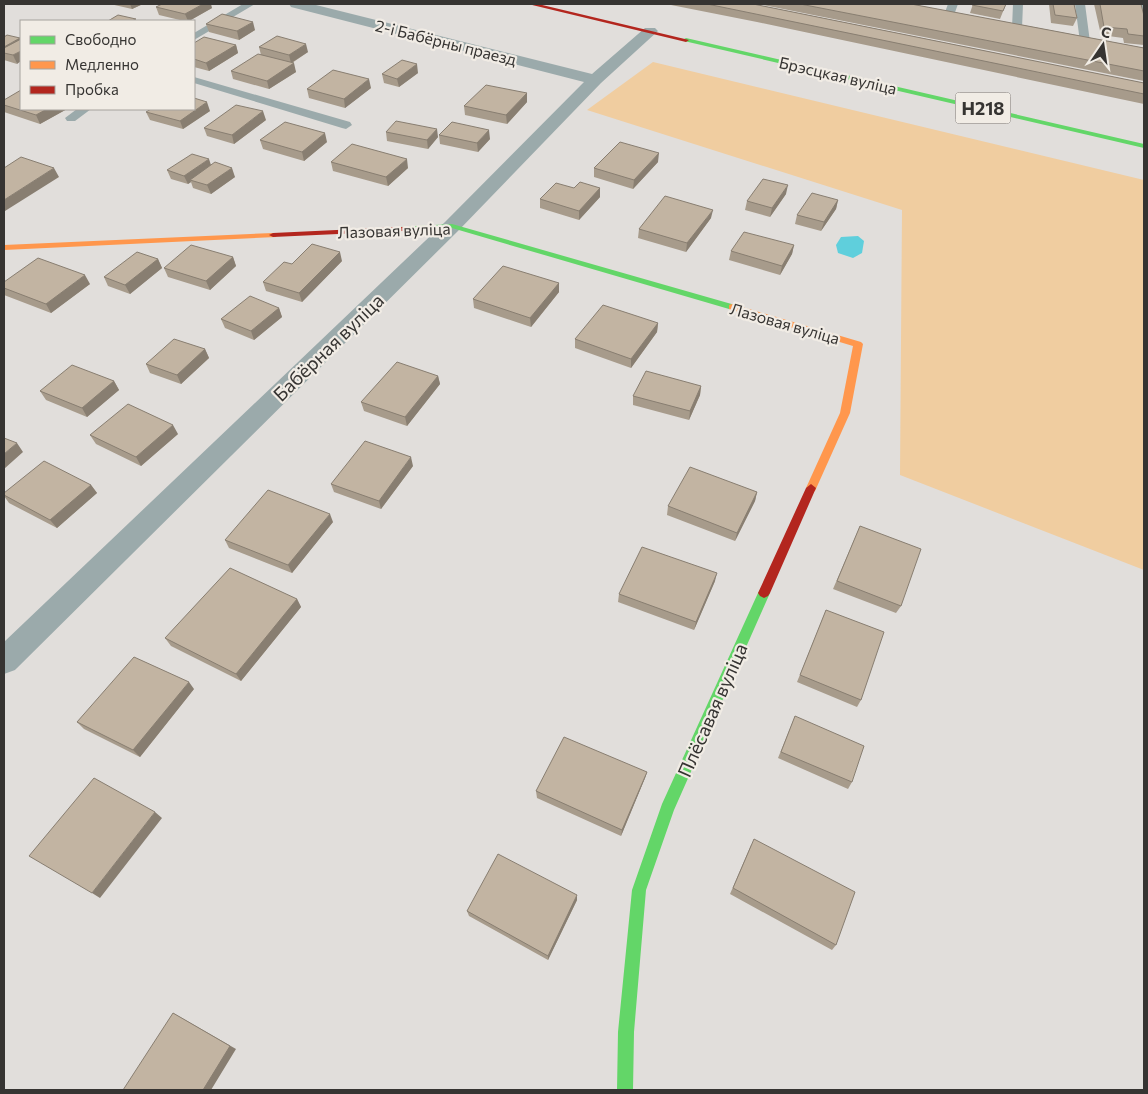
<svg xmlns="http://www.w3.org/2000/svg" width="1148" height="1094" font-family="Commissioner,sans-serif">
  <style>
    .green { fill: #f0cda0 }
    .water { fill: #5fcfdc }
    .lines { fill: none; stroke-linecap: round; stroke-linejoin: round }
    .lane { fill: #9baaab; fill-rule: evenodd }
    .street { fill: #9baaab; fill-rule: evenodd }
    .fast { fill: #63d668; fill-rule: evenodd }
    .slow { fill: #ff974d; fill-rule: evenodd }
    .jam { fill: #b3261e; fill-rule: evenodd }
    .wall { fill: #a79b8b }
    .shaded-wall { fill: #887e71 }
    .building { fill: #c2b4a2; stroke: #887e71 }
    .labels { text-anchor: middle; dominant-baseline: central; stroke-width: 4.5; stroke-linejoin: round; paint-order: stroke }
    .far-street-label { font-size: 16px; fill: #363432; stroke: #f1ece5 }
    .shield { fill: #f1ece5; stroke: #6e6b68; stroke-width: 1 }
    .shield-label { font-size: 18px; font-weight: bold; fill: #363432 }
    .street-label { font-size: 19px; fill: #363432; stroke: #f1ece5 }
  </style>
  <rect width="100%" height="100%" fill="#e1dedb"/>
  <path class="green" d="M653,62L1144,180V570L900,475L902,210L587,110Z"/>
  <path class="water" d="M858,236L864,241L862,253L853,258L838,253L836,245L841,237Z"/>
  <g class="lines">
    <path class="lane" d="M243,4H255L194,40V33Z
      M948,4H958L954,15L949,18L944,15Z
      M1013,4H1023L1022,28L1017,31L1012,28Z
      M1075,4H1085L1090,42L1089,44H1081L1080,42Z
      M1136,4H1144V19L1139,16Z
      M194,77L350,122L352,125L346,129L342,128L194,83Z
      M77,109H91L75,121H67L65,118Z"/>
    <path class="street" d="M289,4H312L592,74L645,28H655L658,31L601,83L459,230L15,670L4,674V642L445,222L584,82L291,7Z"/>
    <path class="fast" d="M686,38L1144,144V148L684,41V39Z
      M452,224L735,305L736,307L735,309H729L452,228L400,231L396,229L400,227Z
      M764,588L768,590L770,593L674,810L646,890L634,1032L633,1090H617L618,1032L632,890L662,804L758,593L760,590Z"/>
    <path class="slow" d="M273,233L277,235L276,237L4,250V245Z
      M732,304L861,342L863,344L850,413L815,491L811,492L806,488L840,413L853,346L729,309V305Z"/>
    <path class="jam" d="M528,4H538L689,40L686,42Z
      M400,227H403V231L273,237L269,235L273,233Z
      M811,484L816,488L770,593L768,596L764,598L760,596L758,593L806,488Z"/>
  </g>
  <path class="wall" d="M110,4H143L132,9Z
    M666,4H753L1144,83V104L757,22Z
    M758,4H911L1144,48V81Z
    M973,4H1006L1000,19L970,13Z
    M1049,4H1074L1077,18L1073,26L1051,23Z
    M1094,4H1141L1144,16V45L1124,43L1123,38L1101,35Z
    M156,7L212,8L189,21H184L159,15Z
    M206,24L255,30L239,40L209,32Z
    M7,35L17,64L4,60V37Z
    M194,43L236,45L238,53L209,71L194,67Z
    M259,47L308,52L292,63L296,72L269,89L233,79L231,71L261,55Z
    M418,73L399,87L384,83L382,74Z
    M371,88L345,108L309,98L307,89Z
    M4,100L67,109L40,124L4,112Z
    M527,102L507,124L465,115L464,106Z
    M210,111L183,129L150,120L146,112Z
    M266,120L234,144L207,136L204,128Z
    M386,132L438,137L428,149L387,141Z
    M439,135L490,139L478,152L440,144Z
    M260,140L327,142L304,161L263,149Z
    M331,162L408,168L388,186L333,171Z
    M658,162L633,189L594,177V168Z
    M211,165L235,177L211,194L193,188L191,182L188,184L171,179L167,170Z
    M574,188H600V197L579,220L540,208V199Z
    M786,194L770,217L745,210L747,201Z
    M838,200L836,209L821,231L795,224L797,215Z
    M711,218L686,252L638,238L639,229Z
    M794,245L792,254L780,275L729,260L731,251Z
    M233,257L236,266L210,290L168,277L164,268Z
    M158,259L162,268L130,294L108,286L104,277Z
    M342,261L302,302L266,291L263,282L292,264Z
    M4,282L90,284L51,313L4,295Z
    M559,283V292L531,327L474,308L473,299Z
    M279,308L282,317L254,340L225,328L221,319Z
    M658,323L657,332L631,368L575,348V339Z
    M205,349L209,358L181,384L150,373L146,364Z
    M438,376L440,384L407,426L364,411L361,402Z
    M114,381L119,390L87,417L46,400L40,391Z
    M701,386L700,395L689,420L633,405V396Z
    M178,434L141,466L96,444L90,435Z
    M413,466L381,509L334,492L331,484Z
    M91,485L97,493L57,528L9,503L4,496V493Z
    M757,492L755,501L735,541L667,515L668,506Z
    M333,522L292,573L229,548L225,540Z
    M860,526L901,606L896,613L833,589Z
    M715,581L694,630L618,602L619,594Z
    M297,599L301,607L241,681L171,646L165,638Z
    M826,610L861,700L857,707L797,682Z
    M194,689L140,757L84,729L77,722Z
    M795,716L852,782L848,789L778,758Z
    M647,772L645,778L621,836L537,798L536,791Z
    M751,845L836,945L832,950L730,894Z
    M577,900L548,960L469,916L467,911Z"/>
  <path class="shaded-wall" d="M130,4H143L132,9Z
    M203,4H211L212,8L189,21H188L185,14Z
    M253,22L255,30L239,40L237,31Z
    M20,38L21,42L4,53V47Z
    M306,44L308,52L291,63L289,55Z
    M236,45L238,53L209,71L206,63Z
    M21,51V61L17,64L13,55Z
    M294,63L296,72L269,89L267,81Z
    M417,64L418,73L399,87L397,79Z
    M369,79L371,88L345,108L344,99Z
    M527,93V102L507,124L506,115Z
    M207,102L210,111L183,129L180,121Z
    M47,109H67L40,124L36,115Z
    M263,111L266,120L234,144L232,135Z
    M437,129L438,137L428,149L427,140Z
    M489,130L490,139L478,152L477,143Z
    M325,133L327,142L304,161L302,152Z
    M659,153L658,162L633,189L634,180Z
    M209,159L212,168L190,180L191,182L188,184L184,176Z
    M407,159L408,168L388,186L386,177Z
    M54,168L59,177L5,211L4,209V200Z
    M232,168L235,177L211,194L207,185Z
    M788,185L786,194L770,217L772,208Z
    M600,188V197L579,220V211Z
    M838,200L836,209L821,231L824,222Z
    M713,210L711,218L686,252L687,243Z
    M794,245L792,254L780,275L782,266Z
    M340,252L342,261L302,302L299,293Z
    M233,257L236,266L210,290L206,281Z
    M158,259L162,268L130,294L125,285Z
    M85,275L90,284L51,313L46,304Z
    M559,283V292L531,327L530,318Z
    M279,308L282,317L254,340L251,331Z
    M658,323L657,332L631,368V359Z
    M205,349L209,358L181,384L177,375Z
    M438,376L440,384L407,426L405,417Z
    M114,381L119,390L87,417L82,408Z
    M701,386L700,395L689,420L690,411Z
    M173,425L178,434L141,466L136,457Z
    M17,443L23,452L4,469V454Z
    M411,457L413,466L381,509L379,501Z
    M91,485L97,493L57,528L50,520Z
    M757,492L755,501L735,541L737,533Z
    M330,514L333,522L292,573L288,565Z
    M717,573L715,581L694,630L696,622Z
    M297,599L301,607L241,681L236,674Z
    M189,682L194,689L140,757L133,750Z
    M647,772L645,778L621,836L622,830Z
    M155,812L162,818L100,898L92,893Z
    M577,895V900L548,960V956Z
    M173,1013L236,1049L211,1090H203Z"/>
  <path class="building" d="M162,4H203L185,14L156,7Z
    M707,4H753L1144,83V94Z
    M800,4H911L1144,48V71Z
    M973,4H1006L1003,11L972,5Z
    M1053,4H1074L1077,18L1055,15Z
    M1100,4H1141L1144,16V36L1128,34L1127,29L1104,27Z
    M222,14L253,22L237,31L206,24Z
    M118,15L136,19L132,21H108Z
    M7,35L20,38L4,47V37Z
    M277,36L306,44L289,55L259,47Z
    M204,37L236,45L206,63L194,59V43Z
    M21,39V51L13,55L4,53V48Z
    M258,54L294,63L267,81L231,71Z
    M402,60L417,64L397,79L382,74Z
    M333,70L369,79L344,99L307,89Z
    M486,85L527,93L506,115L464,106Z
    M21,90V109H47L36,115L4,105V100Z
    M194,98L207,102L180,121L146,112L151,109H194Z
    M236,105L263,111L232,135L204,128Z
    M396,121L437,129L427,140L386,132Z
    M285,122L325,133L302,152L260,140Z
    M452,122L489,130L477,143L439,135Z
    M620,142L659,153L634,180L594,168Z
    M352,144L407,159L386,177L331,162Z
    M192,154L209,159L184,176L167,170Z
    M21,157L54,168L4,200V168Z
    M215,162L232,168L207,185L190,180Z
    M763,179L788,185L772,208L747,201Z
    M580,182L600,188L579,211L540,199L556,183L574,188Z
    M812,193L838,200L824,222L797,215Z
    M665,196L713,210L687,243L639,229Z
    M744,232L794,245L782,266L731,251Z
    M312,244L340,252L299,293L263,282L284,262L292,264Z
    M191,245L233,257L206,281L164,268Z
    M137,252L158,259L125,285L104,277Z
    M38,258L85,275L46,304L4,288V282Z
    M503,266L559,283L530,318L473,299Z
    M250,296L279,308L251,331L221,319Z
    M603,305L658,323L631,359L575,339Z
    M174,339L205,349L177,375L146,364Z
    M397,362L438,376L405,417L361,402Z
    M72,365L114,381L82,408L40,391Z
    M646,371L701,386L690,411L633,396Z
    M128,404L173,425L136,457L90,435Z
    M4,438L17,443L4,454Z
    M365,441L411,457L379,501L331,484Z
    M44,461L91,485L50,520L4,495V493Z
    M690,467L757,492L737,533L668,506Z
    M268,490L330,514L288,565L225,540Z
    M860,526L921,549L901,606L837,581Z
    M642,547L717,573L696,622L619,594Z
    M230,568L297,599L236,674L165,638Z
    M826,610L884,632L861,700L800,675Z
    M134,657L189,682L133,750L77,722Z
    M795,716L864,746L852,782L781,752Z
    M564,737L647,772L622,830L536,791Z
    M94,778L155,812L92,893L29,856Z
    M754,839L855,892L836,945L733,888Z
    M498,854L577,895L548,956L467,911Z
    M173,1013L230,1046L203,1090H123Z"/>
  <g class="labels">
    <g class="far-street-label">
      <text transform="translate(446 42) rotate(14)">2-і Бабёрны праезд</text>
      <text transform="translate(838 75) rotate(13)">Брэсцкая вуліца</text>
      <text transform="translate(394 230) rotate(-2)">Лазовая вуліца</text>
      <text transform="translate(785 323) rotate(16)">Лазовая вуліца</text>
    </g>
    <rect class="shield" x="955.5" y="92.5" width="55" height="31" rx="4"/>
    <g class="shield-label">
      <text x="983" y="108">Н218</text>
    </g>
    <g class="street-label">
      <text transform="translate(328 347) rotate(-44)">Бабёрная вуліца</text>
      <text transform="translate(712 710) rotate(-66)">Плёсавая вуліца</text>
    </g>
  </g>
  <rect width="1148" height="1094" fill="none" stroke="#363432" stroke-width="10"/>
  <rect x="20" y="20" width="175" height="90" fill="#f1ece5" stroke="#a6a29d"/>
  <rect x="30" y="36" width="25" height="8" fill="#63d668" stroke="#a6a29d"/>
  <text x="65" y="45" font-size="15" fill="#363432">Свободно</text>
  <rect x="30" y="61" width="25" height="8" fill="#ff974d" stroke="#a6a29d"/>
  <text x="65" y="70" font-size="15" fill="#363432">Медленно</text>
  <rect x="30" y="86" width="25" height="8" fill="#b3261e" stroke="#a6a29d"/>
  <text x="65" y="95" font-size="15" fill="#363432">Пробка</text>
  <g transform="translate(1103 45) rotate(13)" stroke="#f1ece5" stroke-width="4" paint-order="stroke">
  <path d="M0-4L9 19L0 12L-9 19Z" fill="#363432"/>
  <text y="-8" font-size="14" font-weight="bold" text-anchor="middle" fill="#363432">С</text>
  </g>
</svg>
